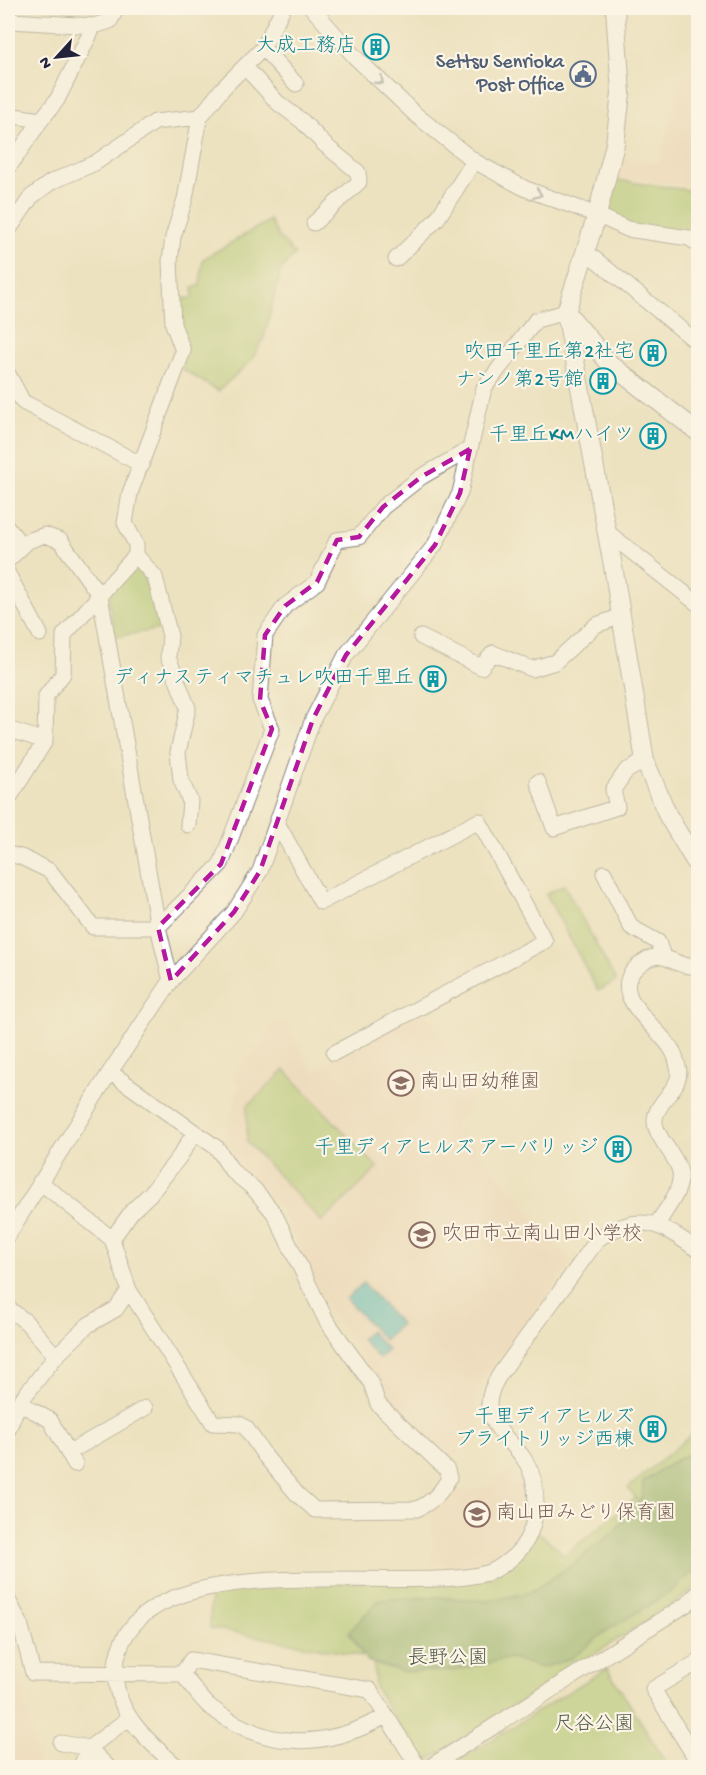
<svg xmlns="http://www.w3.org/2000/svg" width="706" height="1775" font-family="'Gochi Hand','Klee One',sans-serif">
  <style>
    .built { fill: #f0d6bc }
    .green { fill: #a9c66d; stroke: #667454; stroke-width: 1.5 }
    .forest { fill: #86ab60; stroke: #54664e; stroke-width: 1.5 }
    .water { fill: #44b4bb; stroke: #336b7b; stroke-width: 1.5 }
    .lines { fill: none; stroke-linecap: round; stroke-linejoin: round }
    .minor-casing { stroke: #88827e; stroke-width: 17 }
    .tertiary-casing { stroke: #88827e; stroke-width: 20 }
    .minor { stroke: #fff; stroke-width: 15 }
    .tertiary { stroke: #fff; stroke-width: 18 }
    .oneway { stroke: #9c9ca7 }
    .marked { fill: none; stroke: #b5179e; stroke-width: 4.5; stroke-dasharray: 12 8; stroke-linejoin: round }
    .labels { text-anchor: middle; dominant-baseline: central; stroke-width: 4.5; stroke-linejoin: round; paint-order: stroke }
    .culture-label { font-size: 20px; fill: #0d838f; stroke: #fcf5e5; text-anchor: end }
    .service-label { font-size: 20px; fill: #4e5e75; stroke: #fcf5e5; text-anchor: end }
    .education-label { font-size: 20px; fill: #785e54; stroke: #fcf5e5; text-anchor: start }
    .park-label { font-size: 20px; fill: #515b4c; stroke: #fcf5e5 }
  </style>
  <rect width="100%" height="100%" fill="#fcf5e5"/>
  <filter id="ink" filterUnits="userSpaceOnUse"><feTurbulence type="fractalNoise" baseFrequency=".0167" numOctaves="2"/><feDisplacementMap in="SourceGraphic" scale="12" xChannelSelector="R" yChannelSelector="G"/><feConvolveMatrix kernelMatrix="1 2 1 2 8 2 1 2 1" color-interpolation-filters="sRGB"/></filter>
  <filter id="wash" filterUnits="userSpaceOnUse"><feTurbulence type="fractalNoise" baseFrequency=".008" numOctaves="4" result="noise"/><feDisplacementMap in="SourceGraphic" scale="24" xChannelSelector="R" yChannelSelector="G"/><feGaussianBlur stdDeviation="1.35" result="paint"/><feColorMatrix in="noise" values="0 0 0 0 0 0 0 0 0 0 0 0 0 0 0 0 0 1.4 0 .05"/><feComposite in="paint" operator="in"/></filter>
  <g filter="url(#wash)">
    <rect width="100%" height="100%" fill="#ede2c0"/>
    <path class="built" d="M698,53V202L695,186L617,177L621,157L658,162L683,74L691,73Z
      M426,1010L475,1099L456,1124L573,1262L481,1381L476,1405L482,1428L447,1463L379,1401L370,1368L331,1314L280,1209L238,1164L224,1142L239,1086L232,1075L261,1042L275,1019L287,1024L314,1072L333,1060Z
      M513,1466L522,1484L524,1500L522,1516L516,1533L507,1546L486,1560L468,1565H432V1511L450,1492L485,1488Z
      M8,1623L21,1678L39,1767H8Z"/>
    <path class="green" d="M616,180L695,191L698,208V239L628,226L608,213Z
      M270,220L278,236L295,255L281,269L264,338L251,361L218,391L182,369L175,299L193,298V287L200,286L203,259Z
      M137,570L144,577L161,629L115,637L108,596L128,571Z
      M564,885L616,981L598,991L546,894Z
      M285,1070L378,1168L322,1222L247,1142V1106Z
      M698,1429V1584L684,1597L426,1762L419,1759L375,1687L373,1658L210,1628L211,1594L264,1585L493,1577L536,1530L565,1555L636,1498L628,1488Z
      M607,1668L669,1767H448Z"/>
    <path class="forest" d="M698,1450V1568L669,1593L606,1631L572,1658L542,1668L511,1658L453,1671L403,1672L367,1661L349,1632L379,1600L437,1597L488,1601L531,1592L573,1564L615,1531L642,1497L643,1482L676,1460Z"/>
    <path class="water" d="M363,1283L401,1324L384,1340L346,1299Z
      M370,1331L388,1350L379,1359L361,1339Z"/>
  </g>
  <g filter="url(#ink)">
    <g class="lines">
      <g class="minor-casing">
        <path id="minor" d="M312,8L354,56L416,115L474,161L526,189L597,215L627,229L689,238L698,244
          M11,21L94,26L110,21L117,8
          M263,48L296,84
          M245,67L278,103L302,121L324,144L358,172L359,182L314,223
          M8,115L41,120
          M11,164L41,120L57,100L94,26
          M8,231L31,197L51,182L95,163L155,122L200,117
          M585,251L698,343
          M396,259L437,219L474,161
          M8,374L23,402L142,465
          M8,528L22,546
          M607,532L698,604
          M8,560L28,541L45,535L61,541L100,596L158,927L171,981
          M8,574L40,634
          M421,637L481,667L493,653L532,669L555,662L596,625L622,616
          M8,729L45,741
          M538,782L554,828L617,807L613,790L626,771L645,761
          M8,800L45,741L46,696L63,674L64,635L136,555
          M277,823L321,902L479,821L545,941L334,1053
          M188,825L190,801L181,780L178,752L188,708L168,657L170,636L155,577L136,555V544L125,523L130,493L183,351L173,324L170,261L173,237L185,199L200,117L223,88L263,48L283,8
          M8,854L21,857L50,871L93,927H158L221,864L272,729L260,700L265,635L285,606L317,582L337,540L359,537L383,507L421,477L470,449
          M604,873L631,927L658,942L663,956
          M40,1182L112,1239L129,1290L213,1423L240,1424L246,1428L265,1456L297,1494L315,1510L417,1509C432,1502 441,1493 449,1478L447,1470L378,1404L371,1383L326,1320L274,1213L254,1189L232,1171L217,1148L110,1072
          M656,1225C665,1211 683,1190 680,1172C678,1161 668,1150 662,1140C659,1135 654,1126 655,1119C657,1100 684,1087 678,1067C677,1062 675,1055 672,1050C658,1025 600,992 643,962C665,946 676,971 698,965
          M8,1235L110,1072L171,981L234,912L260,871L313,719L346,655L435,545L460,493L484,388L536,320L566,312
          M112,1239L132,1211L151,1193L180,1156L195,1132
          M8,1308L26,1322L56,1356
          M19,1403L50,1420L75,1464
          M8,1430L19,1403L56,1356L88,1325L116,1309L129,1290
          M68,1453L145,1408
          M8,1600L20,1623L33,1673L182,1674C191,1684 199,1697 209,1706C266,1751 324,1750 386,1716
          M698,1662L653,1689L698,1762
          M182,1674L191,1660L370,1690L419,1768
          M61,1743L89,1748L109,1768
          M80,1768L89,1748L129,1718
          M179,1768C148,1742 110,1709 116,1664C134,1537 402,1597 487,1573C496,1571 507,1562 514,1556C540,1532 543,1484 522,1456C510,1440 492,1428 489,1408C488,1395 494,1384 500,1374L598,1239C641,1210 660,1224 698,1250
          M428,1768L687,1604L698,1593"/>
      </g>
      <g class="tertiary-casing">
        <path id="tertiary" d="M615,8L621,93L615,144L597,215L566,312L613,566L645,761L668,816L698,866
          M567,313L610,364L698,432"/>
      </g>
      <use href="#minor" class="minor"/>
      <use href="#tertiary" class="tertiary"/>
    </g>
    <defs><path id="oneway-chevron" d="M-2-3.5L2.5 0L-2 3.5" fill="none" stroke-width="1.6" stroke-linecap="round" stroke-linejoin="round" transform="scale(1.5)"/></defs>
    <g class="oneway">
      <use href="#oneway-chevron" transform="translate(380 81) rotate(43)"/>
      <use href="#oneway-chevron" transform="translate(538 194) rotate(20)"/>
    </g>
  </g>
  <path d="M0 0H706V1775H0ZM470,449L460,493L435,545L346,655L313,719L260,871L234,912L171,981L158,927L221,864L272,729L260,700L265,635L285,606L317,582L337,540L359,537L383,507L421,477Z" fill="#ede2c0" fill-opacity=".55" fill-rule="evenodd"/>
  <path class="marked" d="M470,449L460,493L435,545L346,655L313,719L260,871L234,912L171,981L158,927L221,864L272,729L260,700L265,635L285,606L317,582L337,540L359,537L383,507L421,477Z"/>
  <defs>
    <g id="building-ring" transform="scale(1.35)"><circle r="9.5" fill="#fcf5e5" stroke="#0f9aa8" stroke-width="1.5"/><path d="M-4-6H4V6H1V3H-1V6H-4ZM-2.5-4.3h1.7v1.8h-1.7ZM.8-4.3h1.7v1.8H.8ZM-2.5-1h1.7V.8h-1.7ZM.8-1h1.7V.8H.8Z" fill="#0f9aa8"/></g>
    <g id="civic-ring" transform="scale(1.35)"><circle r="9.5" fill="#fcf5e5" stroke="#5c6f8a" stroke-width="1.5"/><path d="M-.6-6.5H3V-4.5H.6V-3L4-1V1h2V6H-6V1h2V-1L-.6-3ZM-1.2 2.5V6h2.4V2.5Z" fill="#5c6f8a"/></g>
    <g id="school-ring" transform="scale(1.35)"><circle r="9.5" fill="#fcf5e5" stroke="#8d6e63" stroke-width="1.5"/><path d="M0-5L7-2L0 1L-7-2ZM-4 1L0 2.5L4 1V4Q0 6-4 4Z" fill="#8d6e63"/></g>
  </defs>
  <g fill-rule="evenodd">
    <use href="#building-ring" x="376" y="47"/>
    <use href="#civic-ring" x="583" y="74"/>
    <use href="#building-ring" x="653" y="353"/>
    <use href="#building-ring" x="603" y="381"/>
    <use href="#building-ring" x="653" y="436"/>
    <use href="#building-ring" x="433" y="679"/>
    <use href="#school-ring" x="401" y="1083"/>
    <use href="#building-ring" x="618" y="1149"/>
    <use href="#school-ring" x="422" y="1235"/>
    <use href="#building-ring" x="653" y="1429"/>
    <use href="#school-ring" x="477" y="1514"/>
  </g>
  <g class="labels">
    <g class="culture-label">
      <text x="356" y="47">大成工務店</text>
      <text x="634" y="353">吹田千里丘第2社宅</text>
      <text x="584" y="381">ナンノ第2号館</text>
      <text x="634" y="436">千里丘KMハイツ</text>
      <text x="414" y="679">ディナスティマチュレ吹田千里丘</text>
      <text x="598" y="1149">千里ディアヒルズ アーバリッジ</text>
      <text x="634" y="1418">千里ディアヒルズ<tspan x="634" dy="23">ブライトリッジ西棟</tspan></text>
    </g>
    <g class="service-label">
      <text x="564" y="63">Settsu Senrioka<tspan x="564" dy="23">Post Office</tspan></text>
    </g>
    <g class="education-label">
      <text x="420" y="1083">南山田幼稚園</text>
      <text x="442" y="1235">吹田市立南山田小学校</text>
      <text x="496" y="1514">南山田みどり保育園</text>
    </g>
    <g class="park-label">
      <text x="448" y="1659">長野公園</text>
      <text x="594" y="1725">尺谷公園</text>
    </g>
  </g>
  <rect width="706" height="1775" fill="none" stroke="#fcf5e5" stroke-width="30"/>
  <g transform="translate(57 57) rotate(243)" stroke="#fcf5e5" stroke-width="4.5" paint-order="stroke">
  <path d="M0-4.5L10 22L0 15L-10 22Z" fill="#22223b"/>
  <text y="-9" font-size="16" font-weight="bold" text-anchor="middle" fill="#22223b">N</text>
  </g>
</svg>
